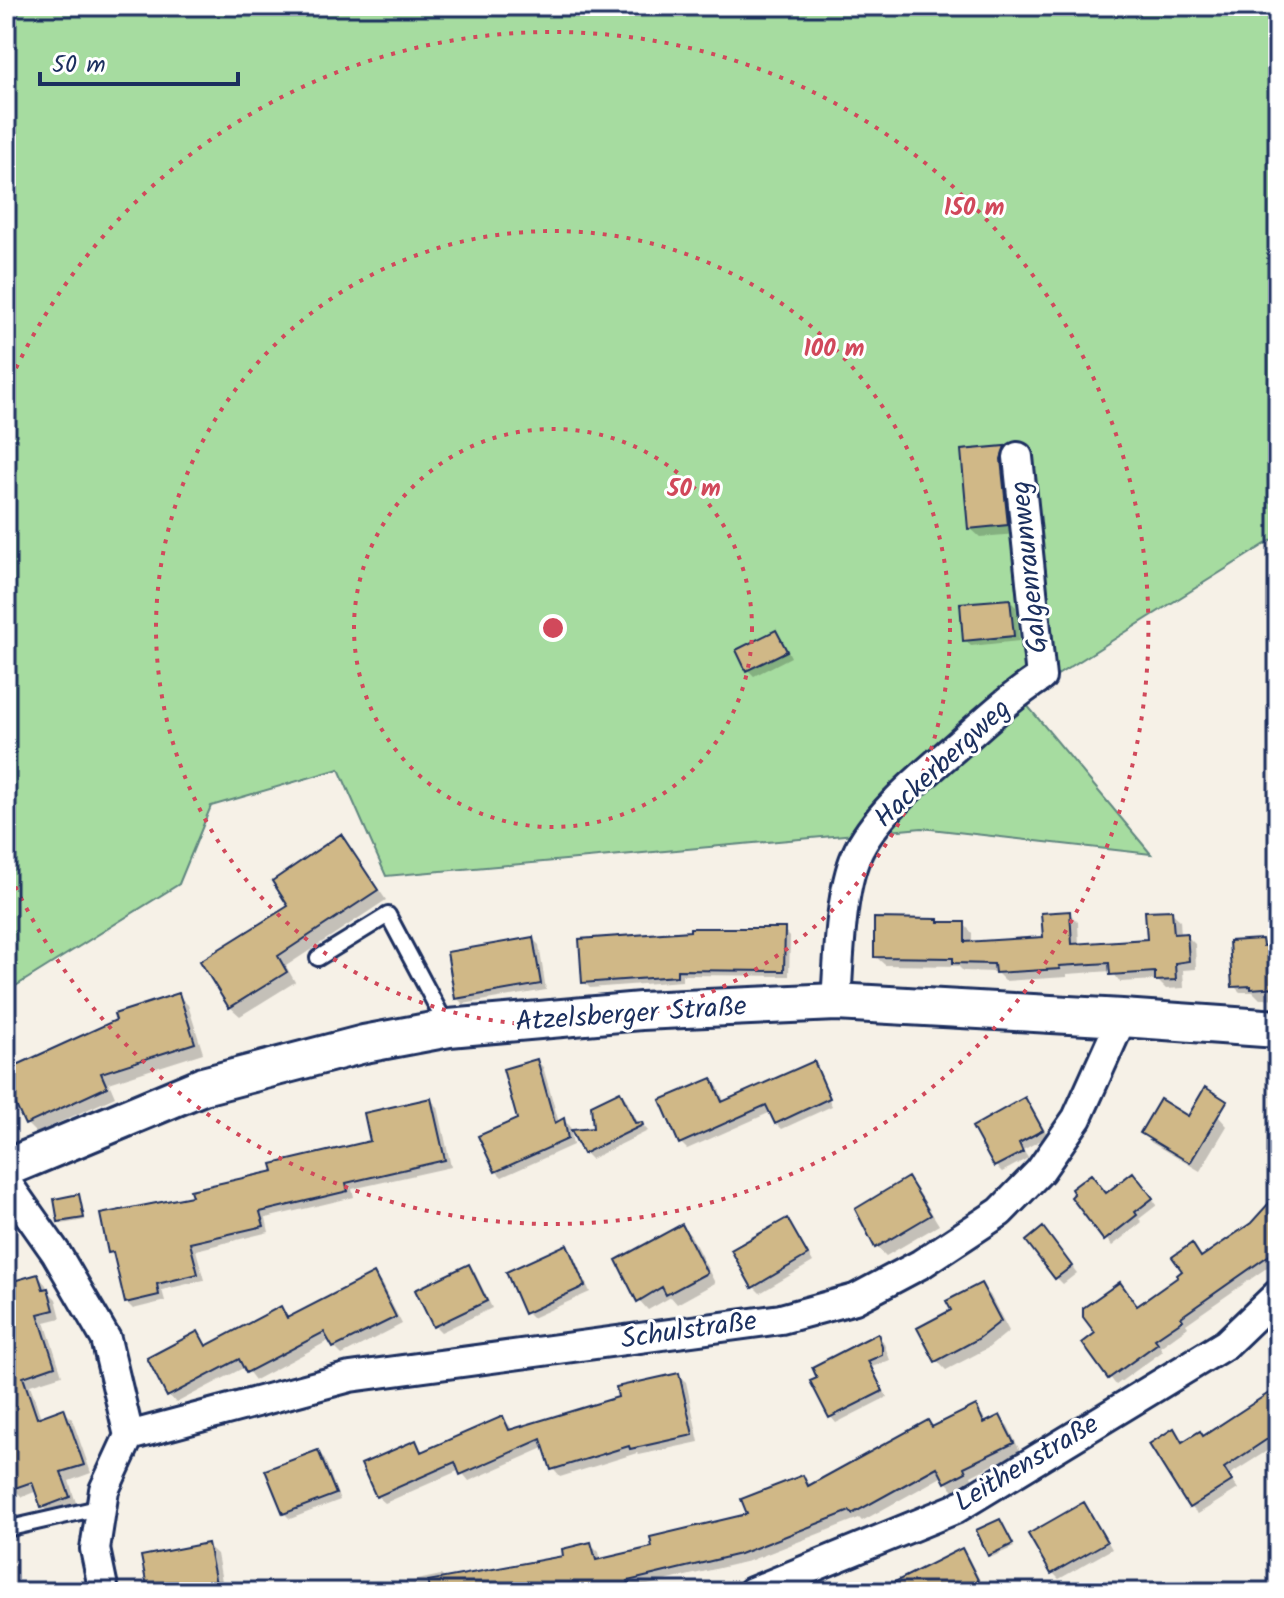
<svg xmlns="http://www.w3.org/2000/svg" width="1284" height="1598" font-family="Kalam,sans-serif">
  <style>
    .green { fill: #a6dca0; stroke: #60867f; stroke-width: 2 }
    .shadow { fill: #0003 }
    .building { fill: #d0b887; stroke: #1b2f5e; stroke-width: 2 }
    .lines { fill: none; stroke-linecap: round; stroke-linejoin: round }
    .service-casing { stroke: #1b2f5e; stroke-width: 20 }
    .minor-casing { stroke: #1b2f5e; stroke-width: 34 }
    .tertiary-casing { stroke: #1b2f5e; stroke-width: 42 }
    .service { stroke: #fff; stroke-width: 14 }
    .minor { stroke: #fff; stroke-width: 28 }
    .tertiary { stroke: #fff; stroke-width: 36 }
    .ring { fill: none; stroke: #d1495b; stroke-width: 4; stroke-dasharray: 4 8 }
    .labels { text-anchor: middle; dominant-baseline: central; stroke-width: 6; stroke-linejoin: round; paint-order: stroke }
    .street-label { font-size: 28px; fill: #1b2f5e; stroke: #fff }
    .centre { fill: #d1495b; stroke: #fff; stroke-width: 4 }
    .ring-label { font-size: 24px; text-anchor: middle; font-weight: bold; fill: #d1495b; stroke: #fff; stroke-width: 6; stroke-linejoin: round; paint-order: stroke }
  </style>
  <rect width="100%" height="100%" fill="#f6f1e7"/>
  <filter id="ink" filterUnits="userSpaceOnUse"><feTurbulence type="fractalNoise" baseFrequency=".0125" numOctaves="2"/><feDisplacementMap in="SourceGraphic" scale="16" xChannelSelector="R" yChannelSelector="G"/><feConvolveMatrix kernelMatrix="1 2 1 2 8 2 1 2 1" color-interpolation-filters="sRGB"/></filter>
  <g filter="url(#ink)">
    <path class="green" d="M6,6H1278V536L1021,698L1151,854L922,828L386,876L339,769L211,806L179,884L6,992Z"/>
    <path class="shadow" d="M1005,448L1014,457L1017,534L980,537L970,528L964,452Z
      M1010,601L1016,607L1019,641L971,646L965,640Z
      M776,633L782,639L791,657L754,676L748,670Z
      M341,837L350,847L386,900L286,966L295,982L240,1016L230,1007L291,907Z
      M1171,912L1180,920L1181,936L1186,935L1195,944L1196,969L1183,970L1184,988L1166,989L1157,980L1120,982L1112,971L1067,974V977L1005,981L996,972L963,971L958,966L885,965L876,957L937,921L940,924H964L972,933V944L1045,939L1069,913L1078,922L1079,946L1149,941Z
      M784,930L790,937L789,976L682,975V981L590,988L584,982Z
      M533,939L539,945L546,990L463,1004L457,998Z
      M1262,942L1268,948L1278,947V998L1260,999L1253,992H1240L1234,986Z
      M178,995L188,1005L203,1053L109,1083L115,1097L36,1133L26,1123L6,1079V1072Z
      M537,1061L543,1067L559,1123L564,1121L570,1126L573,1145L502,1177L496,1171L519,1120Z
      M813,1063L818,1068H814L832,1106L782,1129L776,1123L771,1112L687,1149L681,1143L711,1081L718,1087L725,1103Z
      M620,1093L626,1099L638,1124H642L648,1131L591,1159L585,1153L574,1132L595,1130Z
      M431,1100L438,1107L451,1167L352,1189L354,1197L266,1218L269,1232L196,1250L204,1280L162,1290L165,1301L133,1309L126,1302L117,1259L110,1252L194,1198L372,1143Z
      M1025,1100L1031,1106L1048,1136L1023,1150L1028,1158L1002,1172L996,1166L975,1128Z
      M1218,1116L1227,1126L1200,1171L1152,1143L1142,1133L1188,1119Z
      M908,1180L917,1189L939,1225L886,1256L877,1247Z
      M1139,1181L1157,1205L1139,1219L1142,1222L1112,1246L1073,1197L1106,1195Z
      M78,1196L81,1199L85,1220L62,1224L60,1221Z
      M1278,1196V1260L1186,1324L1188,1327L1160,1347L1163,1351L1116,1385L1084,1343L1098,1334L1082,1312L1119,1285L1138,1307L1181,1278L1198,1252L1203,1259L1252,1225Z
      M786,1220L792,1226L813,1262L760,1293L754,1287Z
      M682,1226L691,1236L715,1283L677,1304L671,1297L648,1310L639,1300Z
      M1049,1236L1077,1273L1063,1284L1057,1278Z
      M566,1247L572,1253L590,1292L532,1318L526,1312Z
      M469,1267L475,1273L492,1308L441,1332L435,1326L418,1291Z
      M38,1276L46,1285L48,1291L56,1299L61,1318L45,1322L62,1375L30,1385L41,1418L64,1411L72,1419L91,1473L69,1481L77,1506L51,1515L42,1506L37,1491L22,1497L13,1488L6,1467V1285Z
      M374,1276L381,1283L402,1324L342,1355L334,1347L330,1340L255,1380L245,1367L176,1403L169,1395L198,1333L208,1347L281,1308L290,1319Z
      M980,1285L990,1295L1009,1331L988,1348L946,1370L937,1361L953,1311Z
      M877,1336L883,1341L890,1360L872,1367L887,1397L836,1423L831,1417Z
      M1278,1338V1366L1265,1346Z
      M678,1375L686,1382L699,1442L639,1455L637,1453L560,1477L553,1469L546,1447L469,1481L460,1470L385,1503L377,1496L415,1443L424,1453L502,1418L510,1426L512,1431L621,1398Z
      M1278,1390V1444L1229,1475L1238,1489L1198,1514L1191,1507L1174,1431L1184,1443L1204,1437Z
      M975,1408L983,1416L987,1424L1000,1418L1008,1426L1020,1451L971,1476L973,1481L954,1490L946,1482L943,1476L862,1521L859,1518L749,1561L635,1588L636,1592H380L379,1588L441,1575L446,1580L566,1557L591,1544L599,1552L601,1561L655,1549L750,1515L803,1477L812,1486L928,1422L934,1429Z
      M318,1452L324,1458L340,1500L290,1519L284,1513Z
      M1084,1505L1090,1511L1112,1549L1059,1579L1053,1573L1031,1535Z
      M1002,1524L1014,1547L992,1557L990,1555Z
      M207,1545L217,1554L224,1592H150Z
      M962,1551L968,1557L986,1592H904Z"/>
    <path class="building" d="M1005,446L1001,459L1008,525L968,529L961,450Z
      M1010,599L1014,636L963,641L960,603Z
      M776,630L787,651L746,671L736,650Z
      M341,834L378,890L278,956L287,972L229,1008L200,961L288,906L272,881Z
      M1172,910L1174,934L1187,933L1189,961L1175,963L1176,980L1155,981V972L1110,975L1109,963L1059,966L1060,969L995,973L994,964L953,963V958L874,957V918L938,919V922H965V942L1043,937L1041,913L1070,911L1072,944L1147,939L1145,911Z
      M690,928H785L784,971L677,970V976L582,983L579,939L690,931Z
      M533,937L541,984L455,999L447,952Z
      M1262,939L1263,946L1278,945V987L1251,989V986L1232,987L1229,941Z
      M179,993L195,1043L101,1073L107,1087L25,1125L6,1084V1070L116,1020L114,1014Z
      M537,1059L555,1123L564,1118L568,1139L495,1172L478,1136L517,1119L503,1069Z
      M814,1061L830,1098L775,1124L766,1105L679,1144L660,1100L712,1078L722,1102Z
      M1205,1087L1227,1101L1190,1163L1140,1133L1160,1099L1188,1116Z
      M620,1091L635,1123L642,1122L643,1125L583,1154L571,1130L593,1128L591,1105Z
      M1025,1097L1043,1130L1019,1143L1023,1152L994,1167L972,1127Z
      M431,1098L445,1160L346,1183L348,1191L260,1212L264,1226L190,1243L198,1274L157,1284L159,1295L125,1303L113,1252L108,1253L100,1214L192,1196L190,1190L274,1171L272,1164L370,1141L364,1113Z
      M1133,1172L1153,1198L1135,1212L1137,1215L1104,1241L1071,1197L1074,1194L1071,1189L1091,1174L1106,1193Z
      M908,1177L931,1215L875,1248L855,1209Z
      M1278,1193V1249L1181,1317L1183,1320L1155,1339L1158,1343L1108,1379L1082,1343L1095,1333L1083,1317V1308L1120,1282L1137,1306L1178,1277L1177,1275L1182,1271L1172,1257L1192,1243L1201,1257L1251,1223Z
      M79,1194L84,1218L58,1222L54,1199Z
      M787,1218L808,1255L752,1288L731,1250Z
      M682,1224L707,1273L666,1295L662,1287L637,1302L616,1260Z
      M1043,1227L1072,1266L1055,1279L1026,1241Z
      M567,1244L585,1286L524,1314L506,1272Z
      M469,1264L487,1301L433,1327L415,1290Z
      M374,1273L396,1317L333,1348L324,1332L246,1373L239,1359L167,1397L147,1358L198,1331L206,1346L281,1306L287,1318Z
      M38,1274L43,1289L48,1288L54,1310L38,1314L55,1366L23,1377L37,1418L64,1408L84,1465L61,1472L70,1497L41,1508L32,1482L12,1489L6,1473V1324L16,1321L6,1283Z
      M981,1283L1001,1321L978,1339L935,1362L917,1328L951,1310L946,1301Z
      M878,1333L882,1347V1355L868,1361L883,1391L829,1418L810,1381L817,1378L812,1367Z
      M679,1373L693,1435L630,1449L629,1446L551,1470L541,1439L460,1475L455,1462L376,1497L361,1464L416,1440L421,1452L503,1416L509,1430L618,1397L616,1387Z
      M1278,1387V1432L1224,1468L1232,1481L1189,1508L1149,1444L1174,1428L1182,1442L1200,1431L1203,1436Z
      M976,1405L984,1423L1000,1415L1014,1443L964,1467L966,1472L945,1483L937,1467L852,1514L850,1511L740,1554L628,1581L631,1592H429L428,1581L563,1556L562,1549L591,1542L596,1560L652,1547L650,1537L747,1514L741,1499L803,1475L808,1486L928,1420L932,1427Z
      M318,1450L336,1494L283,1514L265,1470Z
      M1084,1502L1107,1542L1051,1574L1028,1534Z
      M1000,1519L1013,1544L988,1556L976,1530Z
      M208,1543L217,1589L205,1592H148L141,1556Z
      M962,1548L984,1592H875Z"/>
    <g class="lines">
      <g class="service-casing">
        <path id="service" d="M318,958L388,915L448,1028
          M6,1529L102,1507"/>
      </g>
      <g class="minor-casing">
        <path id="minor" d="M836,1002C839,961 840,893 856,856C874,814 926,773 960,743C986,720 1012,696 1041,677L1018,457
          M6,1182L56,1253L106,1339L129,1436L104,1490L95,1549L104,1592
          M129,1436L350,1377L781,1319L855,1299L921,1264L1000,1212L1040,1171L1077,1118L1122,1018
          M752,1592L955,1509L1226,1344L1278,1294"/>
      </g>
      <g class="tertiary-casing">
        <path id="tertiary" d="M6,1168L203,1086L364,1044L449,1028L641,1011L836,1002L1122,1018L1278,1029"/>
      </g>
      <use href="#service" class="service"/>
      <use href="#minor" class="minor"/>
      <use href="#tertiary" class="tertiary"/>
    </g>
  </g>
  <g class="ring">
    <circle cx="553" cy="628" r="199"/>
    <circle cx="553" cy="628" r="397"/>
    <path d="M6 390A596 596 0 1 1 6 866"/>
  </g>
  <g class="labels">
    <g class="street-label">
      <text transform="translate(1030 567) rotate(-96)">Galgenraunweg</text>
      <text transform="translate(943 764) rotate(-43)">Hackerbergweg</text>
      <text transform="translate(631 1015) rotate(-4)">Atzelsberger Straße</text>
      <text transform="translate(689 1331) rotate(-8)">Schulstraße</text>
      <text transform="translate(1027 1464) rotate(-31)">Leithenstraße</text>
    </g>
  </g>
  <circle cx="553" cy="628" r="12" class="centre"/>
  <g class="ring-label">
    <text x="974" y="215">150 m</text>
    <text x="834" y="356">100 m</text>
    <text x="694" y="496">50 m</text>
  </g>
  <rect width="1284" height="1598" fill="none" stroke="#fff" stroke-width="32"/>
  <rect x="16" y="16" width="1252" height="1566" fill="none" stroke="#1b2f5e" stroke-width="3" filter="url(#ink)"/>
  <path d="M40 72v12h198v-12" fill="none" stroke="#1b2f5e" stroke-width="4"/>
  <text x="52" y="72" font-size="24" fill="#1b2f5e" stroke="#ffffff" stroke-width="6" paint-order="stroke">50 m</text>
</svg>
